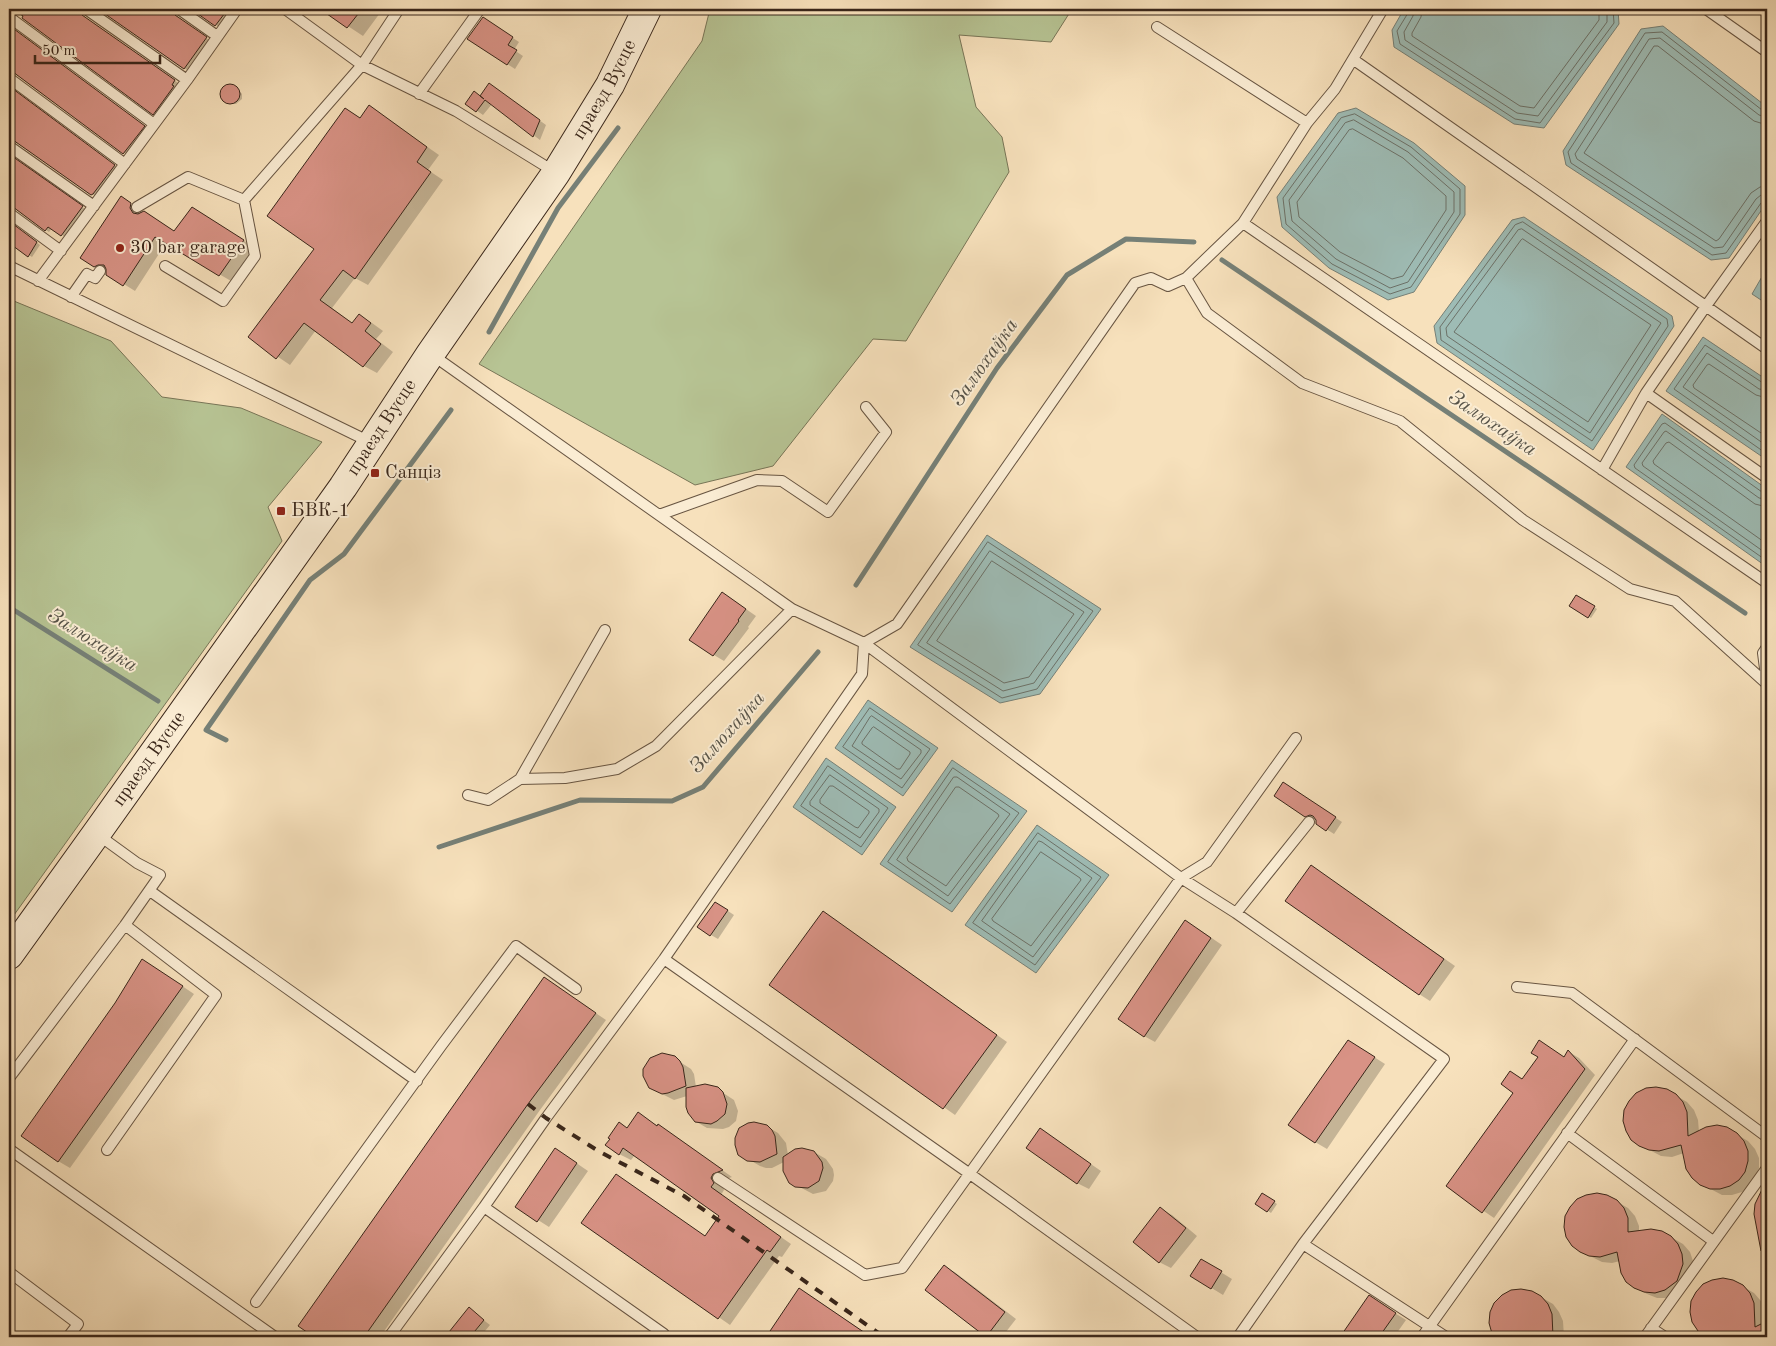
<svg xmlns="http://www.w3.org/2000/svg" width="1776" height="1346" font-family="'Old Standard TT',serif">
  <style>
    .green { fill: #b7c494; stroke: #787557 }
    .water { fill: #9ebcb5; stroke: #768077 }
    .shadow { fill: #0003 }
    .lines { fill: none; stroke-linecap: round; stroke-linejoin: round }
    .shore { stroke: #6c7168; stroke-width: 1 }
    .stream { stroke: #768077; stroke-width: 5 }
    .building { fill: #d89285; stroke: #39261a }
    .lane-casing { stroke: #685542; stroke-width: 12 }
    .secondary-casing { stroke: #39261a; stroke-width: 30 }
    .lane { stroke: #faecd3; stroke-width: 10 }
    .secondary { stroke: #faecd3; stroke-width: 28 }
    .rail { stroke: #39261a; stroke-width: 4; stroke-dasharray: 9 9; stroke-linecap: butt }
    .poi-dot { fill: #8f2418; stroke: #faecd3; stroke-width: 2 }
    .labels { text-anchor: middle; dominant-baseline: central; stroke-width: 4; stroke-linejoin: round; paint-order: stroke }
    .street-label { font-size: 19px; fill: #39261a; stroke: #faecd3 }
    .poi-label { font-size: 19px; fill: #39261a; stroke: #faecd3; text-anchor: start }
    .water-label { font-size: 20px; font-style: italic; fill: #575348; stroke: #faecd3 }
  </style>
  <rect width="100%" height="100%" fill="#f7e1bc"/>
  <filter id="stains"><feTurbulence type="fractalNoise" baseFrequency=".004" numOctaves="4"/><feColorMatrix values="0 0 0 0 .2 0 0 0 0 .09 0 0 0 0 .02 0 0 0 .5 -.17"/></filter>
  <radialGradient id="worn" r=".72"><stop offset=".6" stop-color="#630" stop-opacity="0"/><stop offset="1" stop-color="#630" stop-opacity=".3"/></radialGradient>
  <path class="green" d="M710,9H1072L1051,42L959,35L976,107L1002,137L1009,172L906,341L873,339L773,466L695,485L479,364L702,41Z
    M9,299L111,341L162,397L241,408L322,442L268,507L282,541L9,922Z"/>
  <path class="water" d="M1404,9H1618L1619,24L1544,128L1514,124L1394,47L1392,30Z
    M1663,26L1767,107V202L1729,258L1711,260L1566,165L1563,151L1641,29Z
    M1356,108L1414,143L1465,186V215L1414,292L1388,300L1329,268L1282,227L1277,197L1338,113Z
    M1524,217L1672,316L1674,326L1593,450L1437,343L1434,326L1512,220Z
    M1767,268V304L1752,294Z
    M1703,337L1767,380V460L1666,391Z
    M1662,414L1767,489V567L1626,467Z
    M987,535L1101,609L1040,694L1000,703L910,647Z
    M868,700L938,748L903,796L835,748Z
    M826,758L896,807L862,855L793,807Z
    M952,760L1027,811L952,912L880,864Z
    M1037,825L1109,875L1036,973L965,925Z"/>
  <path class="shadow" d="M9,9H83L82,14L85,18L178,83L175,87L176,89L157,115L17,12H10L9,13Z
    M100,9H176L175,14L178,18L209,40L187,70Z
    M193,9H232L219,27Z
    M322,9H383L363,36Z
    M490,23L519,42L514,50L523,56L515,69L468,39Z
    M9,26L147,128L127,155L13,72L9,74Z
    M228,86L236,87L242,94V99L236,104H231L223,97L222,92Z
    M9,87L117,167L95,196L16,141L13,140L9,142Z
    M496,89L546,125L540,140L492,104L483,115L466,103Z
    M370,107L439,155L428,170L443,180L368,285L355,278L332,308L353,324L359,316L372,323L383,331L376,339L393,352L377,373L364,366L316,330L290,365L249,337L315,249L346,109L361,119Z
    M9,155L85,209L65,237L52,228L49,232L13,207L9,209Z
    M121,198L142,211V213L175,232L203,215L254,247L231,281L166,243L135,291L95,266Z
    M9,222L40,245L32,257L9,241Z
    M1577,596L1597,609L1591,618L1571,606Z
    M733,600L756,616L748,627L749,628L724,661L714,655Z
    M1291,788L1342,822L1334,834L1317,823V819L1313,820L1306,816Z
    M1311,866L1455,966L1430,1001L1419,994Z
    M722,907L734,915L718,939L711,935Z
    M823,912L1007,1042L955,1115L771,985Z
    M1197,928L1222,945L1155,1042L1144,1036Z
    M154,967L194,994L70,1168L58,1161L116,1003Z
    M545,979L606,1020L540,1110L380,1337H317L300,1325Z
    M1360,1048L1385,1064L1327,1149L1315,1142Z
    M1569,1052L1579,1058L1595,1075L1494,1218L1447,1186Z
    M669,1055L691,1069L694,1074L696,1087L705,1085H711L734,1100L738,1111L736,1121L729,1127L723,1129L707,1128L695,1121L687,1096L674,1100L662,1094Z
    M1666,1090L1687,1102L1694,1110L1698,1120L1699,1132L1727,1129L1748,1141L1755,1149L1759,1158V1168L1756,1178L1750,1186L1742,1192L1732,1195H1722L1701,1184L1684,1153L1672,1157L1661,1156L1640,1145Z
    M638,1114L670,1133L732,1177L724,1180L722,1185L724,1190L721,1195L791,1244L782,1257L779,1256L730,1325L583,1223L616,1175L706,1237L721,1216L635,1155L631,1160L619,1154L627,1129Z
    M766,1126L778,1133L786,1143L788,1155L814,1152L826,1159L833,1169L834,1175L833,1181L826,1191L813,1194L790,1182L784,1162L772,1168H766L760,1166L748,1159Z
    M1041,1130L1101,1171L1089,1189L1077,1183Z
    M566,1156L588,1171L549,1227L516,1206Z
    M1263,1194L1277,1204L1271,1213L1257,1203Z
    M1607,1196L1628,1208L1635,1216L1639,1226V1232H1662L1683,1244L1690,1252L1693,1261L1694,1271L1690,1285L1677,1296L1667,1298H1657L1647,1294L1635,1287L1620,1261L1612,1263L1602,1262L1580,1251Z
    M1161,1209L1172,1215L1197,1236L1171,1268L1159,1262Z
    M1201,1260L1232,1279L1223,1295L1192,1276Z
    M944,1266L956,1273L1016,1319L1002,1337L987,1336Z
    M1733,1281L1754,1293L1761,1301L1765,1310V1322H1767V1337H1707L1699,1330Z
    M800,1290L811,1296L871,1337H767Z
    M1532,1292L1553,1304L1559,1312L1563,1321L1564,1337H1495L1492,1332Z
    M1369,1297L1406,1320L1394,1337H1341Z
    M469,1309L490,1325L480,1337H454L449,1334Z
    M1585,1333L1600,1337H1569L1575,1334Z"/>
  <g class="lines">
    <path class="shore" d="M1408,9V13L1397,31L1400,44L1515,119L1540,123L1614,23L1613,9
      M1414,9L1413,16L1404,32L1405,40L1517,113L1538,116L1607,22V9
      M1422,9L1421,17L1412,33V36L1520,106L1534,108L1599,20V9
      M1767,111L1762,110L1662,32L1645,33L1568,152L1571,163L1712,255L1726,253L1761,203L1767,200
      M1355,114L1411,147L1460,189V214L1411,287L1390,294L1332,264L1286,224L1283,198L1341,118Z
      M1767,117L1759,115L1660,38L1649,39L1575,154L1577,159L1714,248L1723,247L1756,199L1761,195L1767,194
      M1354,120L1408,152L1454,192V212L1408,282L1390,288L1336,259L1292,221L1289,200L1345,123Z
      M1767,125L1754,121L1658,46H1654L1584,153L1716,241L1719,239L1751,193L1760,187L1767,186
      M1353,129L1403,158L1446,196V210L1403,276L1392,279L1340,252L1299,217L1297,202L1349,130Z
      M1523,222L1667,319L1668,326L1592,441L1441,340L1440,327L1515,225Z
      M1522,229L1661,323L1590,433L1447,336L1446,328L1518,230Z
      M1523,239L1651,325L1588,422L1454,332L1521,240Z
      M1767,384L1763,383L1705,345L1674,389L1767,454
      M1767,390L1759,389L1707,353L1683,387L1767,446
      M1767,398L1756,395L1709,364L1707,365L1693,385L1694,388L1767,437
      M1767,493L1762,492L1665,423L1662,424L1634,465L1635,468L1767,561
      M1767,499L1759,498L1666,431L1664,432L1642,463L1643,466L1767,554
      M1767,507L1755,504L1669,442L1666,443L1653,461L1654,464L1767,544
      M988,542L1093,611L1037,689L1002,698L918,645Z
      M990,551L1084,612L1034,683L1003,691L927,643Z
      M992,561L1074,614L1029,677L1004,683L937,641Z
      M870,708L930,749L902,788L843,747Z
      M872,716L921,750V753L901,779L852,746L870,717Z
      M874,727L910,752V754L900,769H897L862,744V742L872,728Z
      M828,766L888,808L861,847L801,806Z
      M953,768L1019,813L950,904L888,862Z
      M830,775L879,809V812L860,838L810,805V802Z
      M954,777H957L1010,814L948,896L897,860Z
      M830,786H833L869,811V813L858,828L855,827L820,803V800Z
      M956,787H959L998,814L999,816L946,886L908,861L907,858Z
      M1038,833L1101,877L1035,965L973,923Z
      M1039,841L1042,842L1092,878L1033,957L982,921Z
      M1041,852L1080,878L1081,880L1031,946L993,921L992,919Z"/>
    <path class="stream" d="M1222,260L1745,613
      M489,332L558,208L618,128
      M856,585L997,368L1067,275L1126,239L1194,242
      M9,607L158,701
      M226,740L206,730L310,580L344,554L451,410
      M439,847L580,800L672,801L703,787L818,652"/>
  </g>
  <path class="building" d="M13,9H79L82,15L175,80L172,85L174,86L153,115L22,18L23,16Z
    M98,9H172L175,15L207,37L184,69Z
    M191,9H228L215,26Z
    M320,9H362L347,28Z
    M483,17L513,37L508,45L517,50L507,65L467,39Z
    M14,29L145,126L123,154L13,72L9,71V36Z
    M489,83L540,120L533,137L485,100L476,112L465,104L474,91L484,99L480,96Z
    M220 94a10 10 0 1 1 20 0a10 10 0 1 1-20 0Z
    M9,86L115,165L93,194L91,195L13,140L9,139Z
    M369,105L427,147L417,162L431,172L355,279L343,270L320,300L352,323L359,314L371,323L365,331L381,344L363,367L304,323L276,359L248,337L314,249L267,216L345,108L360,118Z
    M9,154L83,206L61,236L48,227L45,231L13,207L9,206Z
    M121,196L131,203L130,208L133,213L138,214L144,211L174,231L192,207L244,240L219,276L155,237L123,286L106,275V269L104,265H98L94,267L80,258Z
    M9,221L37,242L28,257L9,243Z
    M722,592L746,609L738,620L739,621L713,656L689,640Z
    M1576,595L1595,606L1588,618L1569,606Z
    M1283,782L1336,817L1326,831L1316,824V820L1313,816L1310,815L1305,817L1274,796Z
    M1311,865L1444,959L1419,995L1285,901Z
    M715,902L728,910L710,936L697,927Z
    M823,911L997,1035L943,1109L769,985Z
    M1185,920L1211,938L1144,1037L1118,1019Z
    M142,959L183,986L58,1162L21,1136L115,1003Z
    M544,977L596,1013L528,1104L364,1337H314L298,1326Z
    M1348,1040L1375,1057L1315,1143L1288,1125Z
    M1539,1040L1564,1057L1568,1050L1585,1069L1482,1213L1446,1186L1513,1093L1501,1084L1510,1071L1522,1079L1538,1057L1531,1053Z
    M662,1053L675,1056L680,1061L683,1067L686,1086L668,1093L662,1094L649,1088L643,1076V1069L650,1058Z
    M705,1084L718,1087L723,1092L727,1104L725,1114L717,1121L711,1124L695,1122L688,1113L686,1107V1088Z
    M1656,1087L1667,1089L1676,1094L1683,1102L1687,1112L1688,1136L1706,1127L1717,1125L1727,1127L1737,1133L1744,1141L1748,1151V1161L1745,1172L1739,1180L1730,1186L1720,1189H1710L1700,1185L1692,1178L1686,1169L1681,1145L1659,1151L1649,1150L1639,1146L1631,1140L1626,1131L1623,1121L1624,1110L1629,1101L1636,1093L1646,1088Z
    M638,1112L657,1126L658,1124L723,1170L713,1174L711,1178L714,1183L711,1187L781,1237L770,1252L767,1250L718,1319L581,1223L616,1174L705,1236L719,1216L623,1148L619,1155L605,1145L610,1139L608,1138L619,1122L627,1128Z
    M754,1122L767,1125L772,1130L775,1136L777,1154L760,1162L747,1161L738,1155L735,1145V1138L739,1128L748,1123Z
    M1040,1128L1091,1164L1077,1184L1026,1148Z
    M555,1148L577,1163L537,1222L515,1207Z
    M802,1148L814,1151L822,1162L823,1168L819,1181L808,1188L795,1187L789,1183L783,1171V1157L795,1149Z
    M1767,1179V1250L1761,1251L1754,1214L1755,1204Z
    M1262,1193L1275,1201L1267,1212L1255,1204Z
    M1597,1193L1607,1195L1617,1200L1624,1208L1628,1218V1232L1651,1229L1662,1231L1671,1236L1678,1244L1682,1254L1683,1264L1677,1281L1665,1290L1655,1293L1644,1292L1634,1288L1626,1282L1621,1273L1617,1252L1600,1257L1589,1256L1580,1252L1572,1246L1566,1237L1564,1227L1565,1216L1570,1207L1577,1199L1586,1195Z
    M1160,1207L1186,1228L1159,1263L1133,1242Z
    M1201,1259L1222,1271L1211,1289L1190,1276Z
    M944,1265L1005,1312L986,1337L925,1290Z
    M1723,1278L1733,1280L1743,1285L1750,1293L1754,1303L1755,1327L1767,1321V1337H1705L1698,1331L1692,1322L1690,1312L1691,1301L1696,1292L1703,1284L1712,1280Z
    M799,1288L871,1337H766Z
    M1521,1289L1532,1291L1541,1296L1548,1304L1552,1314L1553,1337H1493L1489,1323L1490,1312L1494,1303L1502,1295L1511,1290Z
    M1369,1295L1396,1313L1379,1337H1340Z
    M469,1307L484,1320L470,1337H445Z"/>
  <g class="lines">
    <g class="lane-casing">
      <path id="lane" d="M86,9L187,80
        M179,9L217,36
        M285,9L362,65L456,111L555,172
        M1706,9L1767,52
        M9,17L154,124
        M1157,27L1307,123
        M1354,60L1767,349
        M9,78L125,164
        M419,94L480,9
        M9,146L94,206
        M137,207L188,177L244,200
        M9,213L61,251
        M1243,223L1767,583
        M9,266L370,442
        M165,266L223,301L255,256L244,200L362,65L399,9
        M1186,278L1207,313L1302,383L1400,421L1523,520L1630,589L1675,601L1767,684
        M38,281L187,80L237,9
        M71,297L87,274L95,278L100,271
        M431,354L792,609L864,643L1181,878L1236,913L1444,1059L1303,1244L1238,1337
        M1646,393L1767,478
        M1602,470L1646,393L1706,306L1767,221
        M659,515L757,480L782,481L828,512L886,432L866,407
        M1767,647L1763,653L1767,684
        M520,779L565,778L617,769L656,746L792,609
        M468,795L488,800L520,779L605,630
        M97,834L137,863L160,875L125,925
        M150,891L417,1081
        M1236,913L1309,822
        M664,959L970,1174L1197,1337
        M1517,987L1572,993L1767,1137
        M9,1078L125,925L216,995L107,1150
        M1567,1133L1713,1241
        M9,1149L275,1337
        M718,1178L865,1275L902,1268L1181,878L1207,862L1296,738
        M484,1207L664,1334V1337
        M1303,1244L1446,1337
        M9,1272L78,1324L68,1337
        M256,1302L441,1046L516,946L576,989
        M1651,1328L1665,1337
        M389,1337L484,1207L546,1118L664,959L862,674L864,643L897,624L1135,283L1151,278L1168,286L1186,278L1243,223L1307,123L1335,89L1383,9
        M1422,1337L1635,1039
        M1645,1337L1767,1168"/>
    </g>
    <g class="secondary-casing">
      <g id="secondary">
        <path id="s1" d="M9,955L96,834L343,487L431,353L556,173L610,85L647,9"/>
      </g>
    </g>
    <use href="#lane" class="lane"/>
    <use href="#secondary" class="secondary"/>
    <path class="rail" d="M528,1104L546,1118L600,1152L684,1196L884,1337"/>
  </g>
  <g class="poi-dot">
    <circle cx="120" cy="248" r="5"/>
    <rect x="370" y="468" width="10" height="10" rx="2.5"/>
    <rect x="276" y="506" width="10" height="10" rx="2.5"/>
  </g>
  <g class="labels">
    <g class="street-label">
      <text stroke="none"><textPath href="#s1" startOffset="1051">праезд Вусце</textPath></text>
      <text stroke="none"><textPath href="#s1" startOffset="646">праезд Вусце</textPath></text>
      <text stroke="none"><textPath href="#s1" startOffset="241">праезд Вусце</textPath></text>
    </g>
    <g class="poi-label">
      <text x="130" y="248">30 bar garage</text>
      <text x="385" y="473">Санціз</text>
      <text x="291" y="511">БВК-1</text>
    </g>
    <g class="water-label">
      <text transform="translate(985 363) rotate(-55)">Залюхаўка</text>
      <text transform="translate(1492 424) rotate(34)">Залюхаўка</text>
      <text transform="translate(92 641) rotate(32)">Залюхаўка</text>
      <text transform="translate(728 733) rotate(-48)">Залюхаўка</text>
    </g>
  </g>
  <rect width="1776" height="1346" fill="none" stroke="#f7e1bc" stroke-width="30"/>
  <rect x="10" y="10" width="1756" height="1326" fill="none" stroke="#39261a" stroke-width="2.5"/>
  <rect x="15" y="15" width="1746" height="1316" fill="none" stroke="#39261a"/>
  <path d="M35 55v8h125v-8" fill="none" stroke="#39261a" stroke-width="2.5"/>
  <text x="42" y="55" font-size="15" fill="#39261a" stroke="#faecd3" stroke-width="4" paint-order="stroke">50 m</text>
  <rect width="100%" height="100%" filter="url(#stains)"/>
  <rect width="100%" height="100%" fill="url(#worn)"/>
</svg>
